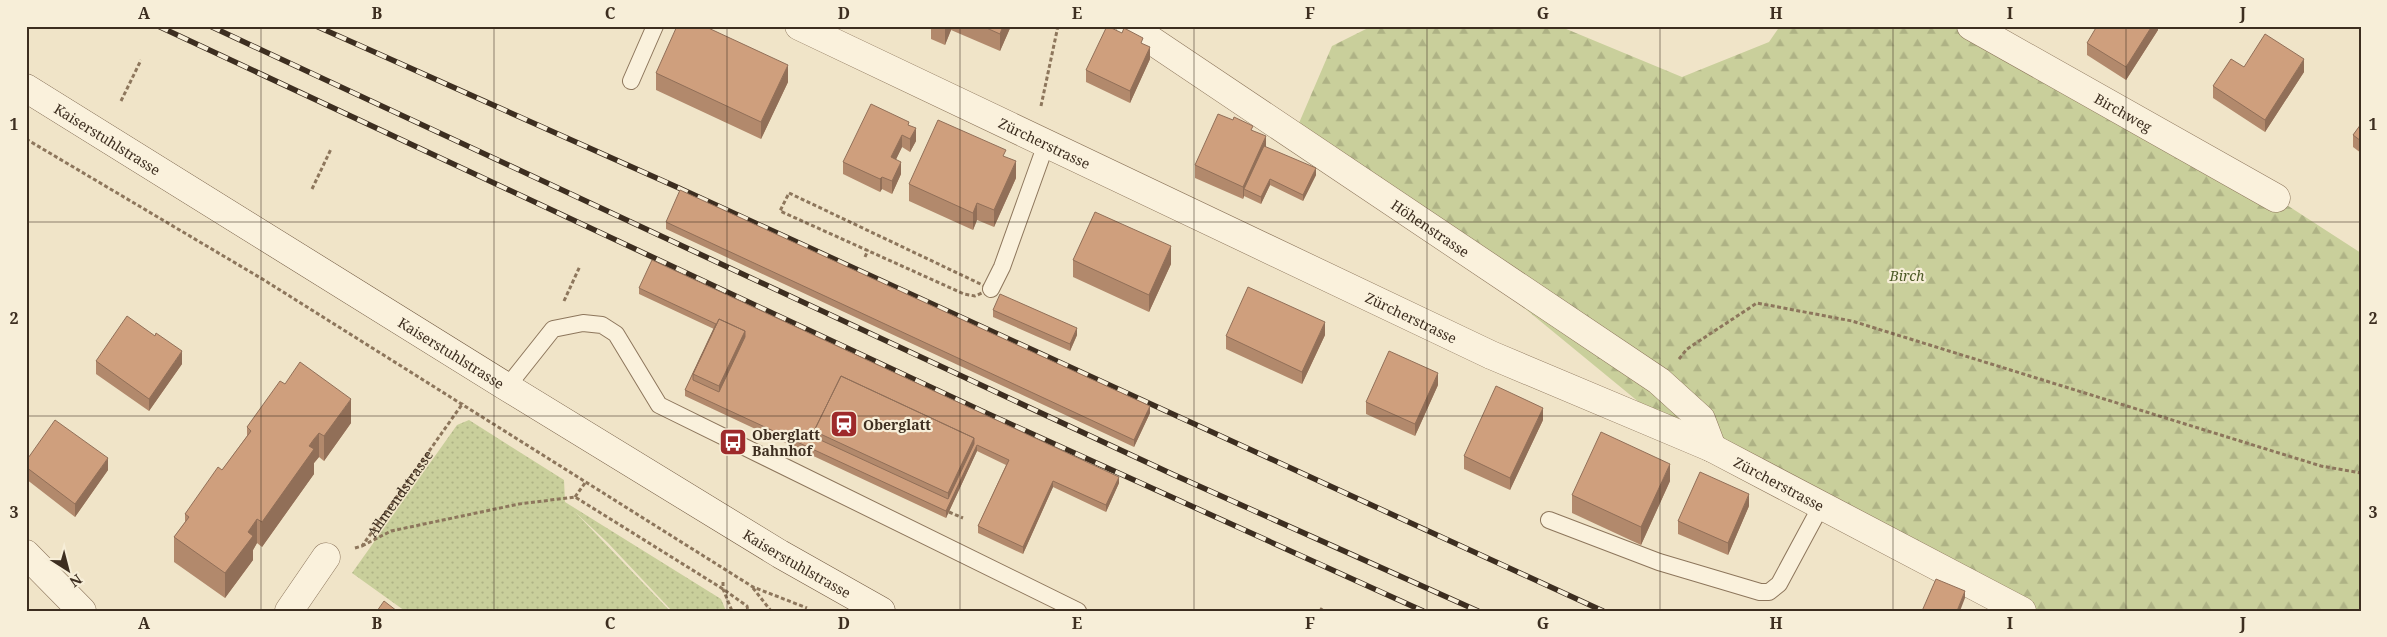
<svg xmlns="http://www.w3.org/2000/svg" width="2387" height="637" font-family="'Noto Serif',serif">
  <style>
    .grass { fill: url(#grass-dots) }
    .forest { fill: url(#forest-firs) }
    .lines { fill: none; stroke-linecap: round; stroke-linejoin: round }
    .lane-casing { stroke: #8d765c; stroke-width: 18 }
    .street-casing { stroke: #8d765c; stroke-width: 29 }
    .secondary-casing { stroke: #6f573f; stroke-width: 29 }
    .path { stroke: #8d765c; stroke-width: 3; stroke-dasharray: 4 2.5; stroke-linecap: butt }
    .lane { stroke: #faf1dc; stroke-width: 16 }
    .street { stroke: #faf1dc; stroke-width: 28 }
    .secondary { stroke: #faf1dc; stroke-width: 28 }
    .rail-casing { stroke: #3d2e20; stroke-width: 5.5 }
    .rail { stroke: #f7eed8; stroke-width: 4; stroke-dasharray: 11; stroke-linecap: butt }
    .wall { fill: #b2896c }
    .shaded-wall { fill: #916f58 }
    .building { fill: #cf9f7d; stroke: #916f58; fill-rule: evenodd }
    .grid { fill: none; stroke: #3d2e20; stroke-width: 1; stroke-opacity: 0.55 }
    .labels { text-anchor: middle; dominant-baseline: central; stroke-width: 4.5; stroke-linejoin: round; paint-order: stroke }
    .street-label { font-size: 14px; fill: #3d2e20; stroke: #f7eed8 }
    .park-label { font-size: 14px; font-style: italic; fill: #4d5a26; stroke: #f7eed8 }
    .poi-label { font-size: 14px; font-weight: bold; fill: #3d2e20; stroke: #f7eed8; text-anchor: start }
    .neatline { fill: none; stroke: #3d2e20; stroke-width: 2 }
    .grid-label { font-size: 16px; text-anchor: middle; font-weight: bold; fill: #3d2e20 }
  </style>
  <defs>
    <pattern id="grass-dots" width="8" height="8" patternUnits="userSpaceOnUse" patternTransform="scale(1.25)"><rect width="8" height="8" fill="#c9cf9b"/><path d="M2 2h.1M6 6h.1" fill="none" stroke="#aeb285" stroke-width="1.8" stroke-linecap="round"/></pattern>
    <pattern id="forest-firs" width="22" height="20" patternUnits="userSpaceOnUse" patternTransform="scale(1.25)"><rect width="22" height="20" fill="#c9cf9b"/><path d="M5 1l3.5 6h-7zM16 11l3.5 6h-7z" fill="#aeb285"/></pattern>
  </defs>
  <rect width="100%" height="100%" fill="#f0e4c8"/>
  <path class="grass" d="M469,420L564,480L565,502L721,599L726,611H672L608,543L575,512L670,611H405L352,573L457,425Z"/>
  <path class="forest" d="M1372,26H1559L1682,77L1769,42L1780,26H1971L2276,198L2361,253V611H2027L1696,449L1299,123L1332,46Z"/>
  <g class="lines">
    <g class="lane-casing">
      <path id="lane" d="M631,81L655,26
        M991,289L1002,267L1046,144
        M507,387L553,329L583,323L602,325L616,334L659,405L1078,611
        M1549,520L1659,562L1760,592H1769L1779,584L1821,506"/>
    </g>
    <g class="street-casing">
      <g id="street">
        <path id="s2" d="M799,26L1491,355L1712,448L2022,611"/>
        <path id="s3" d="M1130,26L1659,381L1701,419L1712,448"/>
        <path id="s4" d="M1971,26L2276,198"/>
        <path d="M26,554L82,611"/>
        <path d="M289,611L326,557"/>
      </g>
    </g>
    <g class="secondary-casing">
      <g id="secondary">
        <path id="s5" d="M26,88L507,387L780,554L881,611"/>
      </g>
    </g>
    <g class="path">
      <path d="M121,101L141,60"/>
      <path d="M1041,106L1058,26"/>
      <path d="M26,139L264,280L753,587L807,608"/>
      <path d="M312,189L331,149"/>
      <path d="M789,193L991,289L975,296L964,294L780,211Z"/>
      <path d="M865,257L868,250"/>
      <path d="M564,301L580,266"/>
      <path d="M1679,359L1687,349L1757,303L1852,321L2321,466L2361,473"/>
      <path d="M575,497L585,483"/>
      <path d="M949,512L963,518"/>
      <path d="M362,546L391,531L519,504L575,497L723,589L747,606L748,611"/>
      <path id="s1" d="M355,548L362,546L463,403"/>
      <path d="M723,582V589L732,611"/>
      <path d="M753,588L771,611"/>
      <path d="M1320,611L1322,608"/>
    </g>
    <use href="#lane" class="lane"/>
    <use href="#street" class="street"/>
    <use href="#secondary" class="secondary"/>
    <g class="rail-casing">
      <path id="rail" d="M158,26L984,412L1423,611
        M210,26L1172,474L1478,611
        M316,26L679,188L1603,611"/>
    </g>
    <use href="#rail" class="rail"/>
  </g>
  <path class="wall" d="M931,26H1011L1000,51L951,30L945,45L931,39Z
    M2158,26V30L2126,80L2087,55V43Z
    M1143,44L1150,59L1130,103L1086,82V70Z
    M2244,67L2304,72L2265,132L2213,98V86Z
    M656,73L788,82L761,139L656,90Z
    M2361,124V153L2353,147V135Z
    M909,125L916,141L910,152L902,147L896,159L901,174L892,194L882,189L880,192L843,174V162Z
    M1253,131L1266,147L1316,175L1303,201L1270,185L1261,204L1244,196L1243,199L1195,178V165Z
    M1006,157L1016,178L994,227L977,220L973,230L909,201V184Z
    M666,222L1150,413L1134,447L666,229Z
    M1073,260L1171,264L1149,312L1073,277Z
    M639,288L1119,483L1106,512L1053,487L1023,554L978,533V526L1006,465L977,451L946,518L685,396V390L714,329L639,294Z
    M993,310L1077,335L1070,351L993,317Z
    M1325,335L1302,384L1226,349V336Z
    M96,361L182,364L149,411L96,374Z
    M285,384L351,423L324,461L319,457L314,463V474L262,547L257,543L253,550V560L225,598L174,562V537L185,522V514L222,470L247,436V427Z
    M1438,385L1415,436L1366,414V402Z
    M1543,420L1510,490L1464,469V456Z
    M26,461L108,470L75,517L26,479Z
    M1670,481L1641,545L1572,513V495Z
    M1749,506L1728,555L1678,534V521Z"/>
  <path class="shaded-wall" d="M945,26H951V30L945,45Z
    M1003,26H1011L1000,51V34Z
    M2152,26H2158V30L2126,80V67Z
    M1150,47V59L1130,103V91Z
    M2304,59V72L2265,132V120Z
    M788,65V82L761,139V122Z
    M916,128V141L910,152V139Z
    M902,135V147L891,170V157Z
    M1266,136V149L1244,189V196L1243,199V187Z
    M1016,161V178L994,227V210Z
    M901,162V174L892,194V181Z
    M1316,168V175L1303,201V195Z
    M882,177V189L880,192V179Z
    M1270,179V185L1261,204V197Z
    M977,203V220L973,230V213Z
    M1171,246V264L1149,312V295Z
    M1325,322V335L1302,384V372Z
    M1077,328V335L1070,351V344Z
    M745,331V344L719,398V386Z
    M182,351V364L149,411V399Z
    M1438,373V385L1415,436V424Z
    M351,399V423L324,461V436Z
    M1150,406V413L1134,447V440Z
    M1543,408V420L1510,490V478Z
    M319,433V457L314,463V474L262,547V522L309,446Z
    M974,438L977,445V451L946,518V511L948,506V493Z
    M108,458V470L75,517V504Z
    M1670,464V481L1641,545V527Z
    M1119,477V483L1106,512V505Z
    M1053,481V487L1023,554V547Z
    M1749,494V506L1728,555V543Z
    M257,519V543L253,550V560L225,598V573L248,532Z
    M1965,591V598L1960,611H1957Z"/>
  <path class="building" d="M677,26H704L788,65L761,122L656,73Z
    M982,26H1003L1000,34Z
    M1107,26L1122,33L1124,28L1143,38L1141,43L1150,47L1130,91L1086,70Z
    M2097,26H2152L2126,67L2087,43Z
    M2265,34L2304,59L2265,120L2213,86L2231,59L2244,67Z
    M871,104L909,122L908,125L916,128L910,139L902,135L891,157L901,162L892,181L882,177L880,179L843,162Z
    M1218,114L1233,120L1234,117L1253,126L1251,130L1266,136L1243,187L1195,165Z
    M938,120L1006,150L1003,156L1016,161L994,210L977,203L973,213L909,184Z
    M2361,124V141L2353,135Z
    M1264,146L1316,168L1303,195L1270,179L1261,197L1244,189Z
    M680,190L1150,406L1134,440L666,222Z
    M1095,212L1171,246L1149,295L1073,260Z
    M652,260L1119,477L1106,505L1053,481L1023,547L978,526L1009,460L977,445L946,511L685,390L716,324L639,288ZM719,319L745,331V337L719,392L693,380V374ZM841,376L974,438V444L948,499L814,437V431Z
    M1248,287L1325,322L1302,372L1226,336Z
    M1000,294L1077,328L1070,344L993,310Z
    M127,316L155,336L156,333L182,351L149,399L96,361Z
    M719,319L745,331L719,386L693,374Z
    M1389,351L1438,373L1415,424L1366,402Z
    M300,362L351,399L324,436L319,433L314,439L309,446L314,449L262,522L257,519L248,532L253,536L225,573L174,537L189,517L185,514L218,467L222,470L251,431L247,427L280,381L285,384Z
    M841,376L974,438L948,493L814,431Z
    M1496,386L1543,408L1510,478L1464,456Z
    M55,420L108,458L75,504L26,467V461Z
    M1601,432L1670,464L1641,527L1572,495Z
    M1700,472L1749,494L1728,543L1678,521Z
    M1936,579L1965,591L1957,611H1922Z
    M384,601L397,611H377Z"/>
  <path class="grid" d="M261,26V611M494,26V611M727,26V611M960,26V611M1194,26V611M1427,26V611M1660,26V611M1893,26V611M2126,26V611M26,222H2361M26,416H2361"/>
  <defs>
    <g id="station-square" transform="scale(1.4375)"><rect x="-9" y="-9" width="18" height="18" rx="4" fill="#9e2a2b" stroke="#f7eed8"/><path d="M-3-6H3Q5-6 5-4V2Q5 4 3 4L4.5 6H3L1.5 4h-3L-3 6H-4.5L-3 4Q-5 4-5 2V-4Q-5-6-3-6ZM-3.5-4v3h7v-3ZM-3.5 1v1.5H-2V1ZM2 1v1.5H3.5V1Z" fill="#fff"/></g>
    <g id="bus-square" transform="scale(1.4375)"><rect x="-9" y="-9" width="18" height="18" rx="4" fill="#9e2a2b" stroke="#f7eed8"/><path d="M-5-6H5V4H4V6H2V4H-2V6H-4V4H-5ZM-3.5-4V0h7V-4ZM-3.5 1.2v1.5H-2V1.2ZM2 1.2v1.5H3.5V1.2Z" fill="#fff"/></g>
  </defs>
  <g fill-rule="evenodd">
    <use href="#station-square" x="844" y="424"/>
    <use href="#bus-square" x="733" y="442"/>
  </g>
  <g class="labels">
    <g class="street-label">
      <text stroke="none"><textPath href="#s4" startOffset="175">Birchweg</textPath></text>
      <text stroke="none"><textPath href="#s5" startOffset="96">Kaiserstuhlstrasse</textPath></text>
      <text stroke="none"><textPath href="#s2" startOffset="272">Zürcherstrasse</textPath></text>
      <text stroke="none"><textPath href="#s3" startOffset="362">Höhenstrasse</textPath></text>
      <text stroke="none"><textPath href="#s2" startOffset="678">Zürcherstrasse</textPath></text>
      <text stroke="none"><textPath href="#s5" startOffset="501">Kaiserstuhlstrasse</textPath></text>
      <text stroke="none"><textPath href="#s2" startOffset="1082">Zürcherstrasse</textPath></text>
      <text stroke="none"><textPath href="#s1" startOffset="72">Allmendstrasse</textPath></text>
      <text stroke="none"><textPath href="#s5" startOffset="906">Kaiserstuhlstrasse</textPath></text>
    </g>
    <g class="park-label">
      <text x="1907" y="275">Birch</text>
    </g>
    <g class="poi-label">
      <text x="863" y="424">Oberglatt</text>
      <text x="752" y="434">Oberglatt<tspan x="752" dy="16">Bahnhof</tspan></text>
    </g>
  </g>
  <rect width="2387" height="637" fill="none" stroke="#f7eed8" stroke-width="55"/>
  <g transform="translate(68 570) rotate(144)" stroke="#f7eed8" stroke-width="4" paint-order="stroke">
  <path d="M0-4L9 19L0 12L-9 19Z" fill="#3d2e20"/>
  <text y="-8" font-size="14" font-weight="bold" text-anchor="middle" fill="#3d2e20">N</text>
  </g>
  <rect x="28" y="28" width="2332" height="582" class="neatline"/>
  <g class="grid-label">
    <text x="144" y="19">A</text>
    <text x="377" y="19">B</text>
    <text x="610" y="19">C</text>
    <text x="844" y="19">D</text>
    <text x="1077" y="19">E</text>
    <text x="1310" y="19">F</text>
    <text x="1543" y="19">G</text>
    <text x="1776" y="19">H</text>
    <text x="2010" y="19">I</text>
    <text x="2243" y="19">J</text>
    <text x="14" y="130">1</text>
    <text x="2373" y="130">1</text>
    <text x="14" y="324">2</text>
    <text x="2373" y="324">2</text>
    <text x="14" y="518">3</text>
    <text x="2373" y="518">3</text>
    <text x="144" y="629">A</text>
    <text x="377" y="629">B</text>
    <text x="610" y="629">C</text>
    <text x="844" y="629">D</text>
    <text x="1077" y="629">E</text>
    <text x="1310" y="629">F</text>
    <text x="1543" y="629">G</text>
    <text x="1776" y="629">H</text>
    <text x="2010" y="629">I</text>
    <text x="2243" y="629">J</text>
  </g>
</svg>
